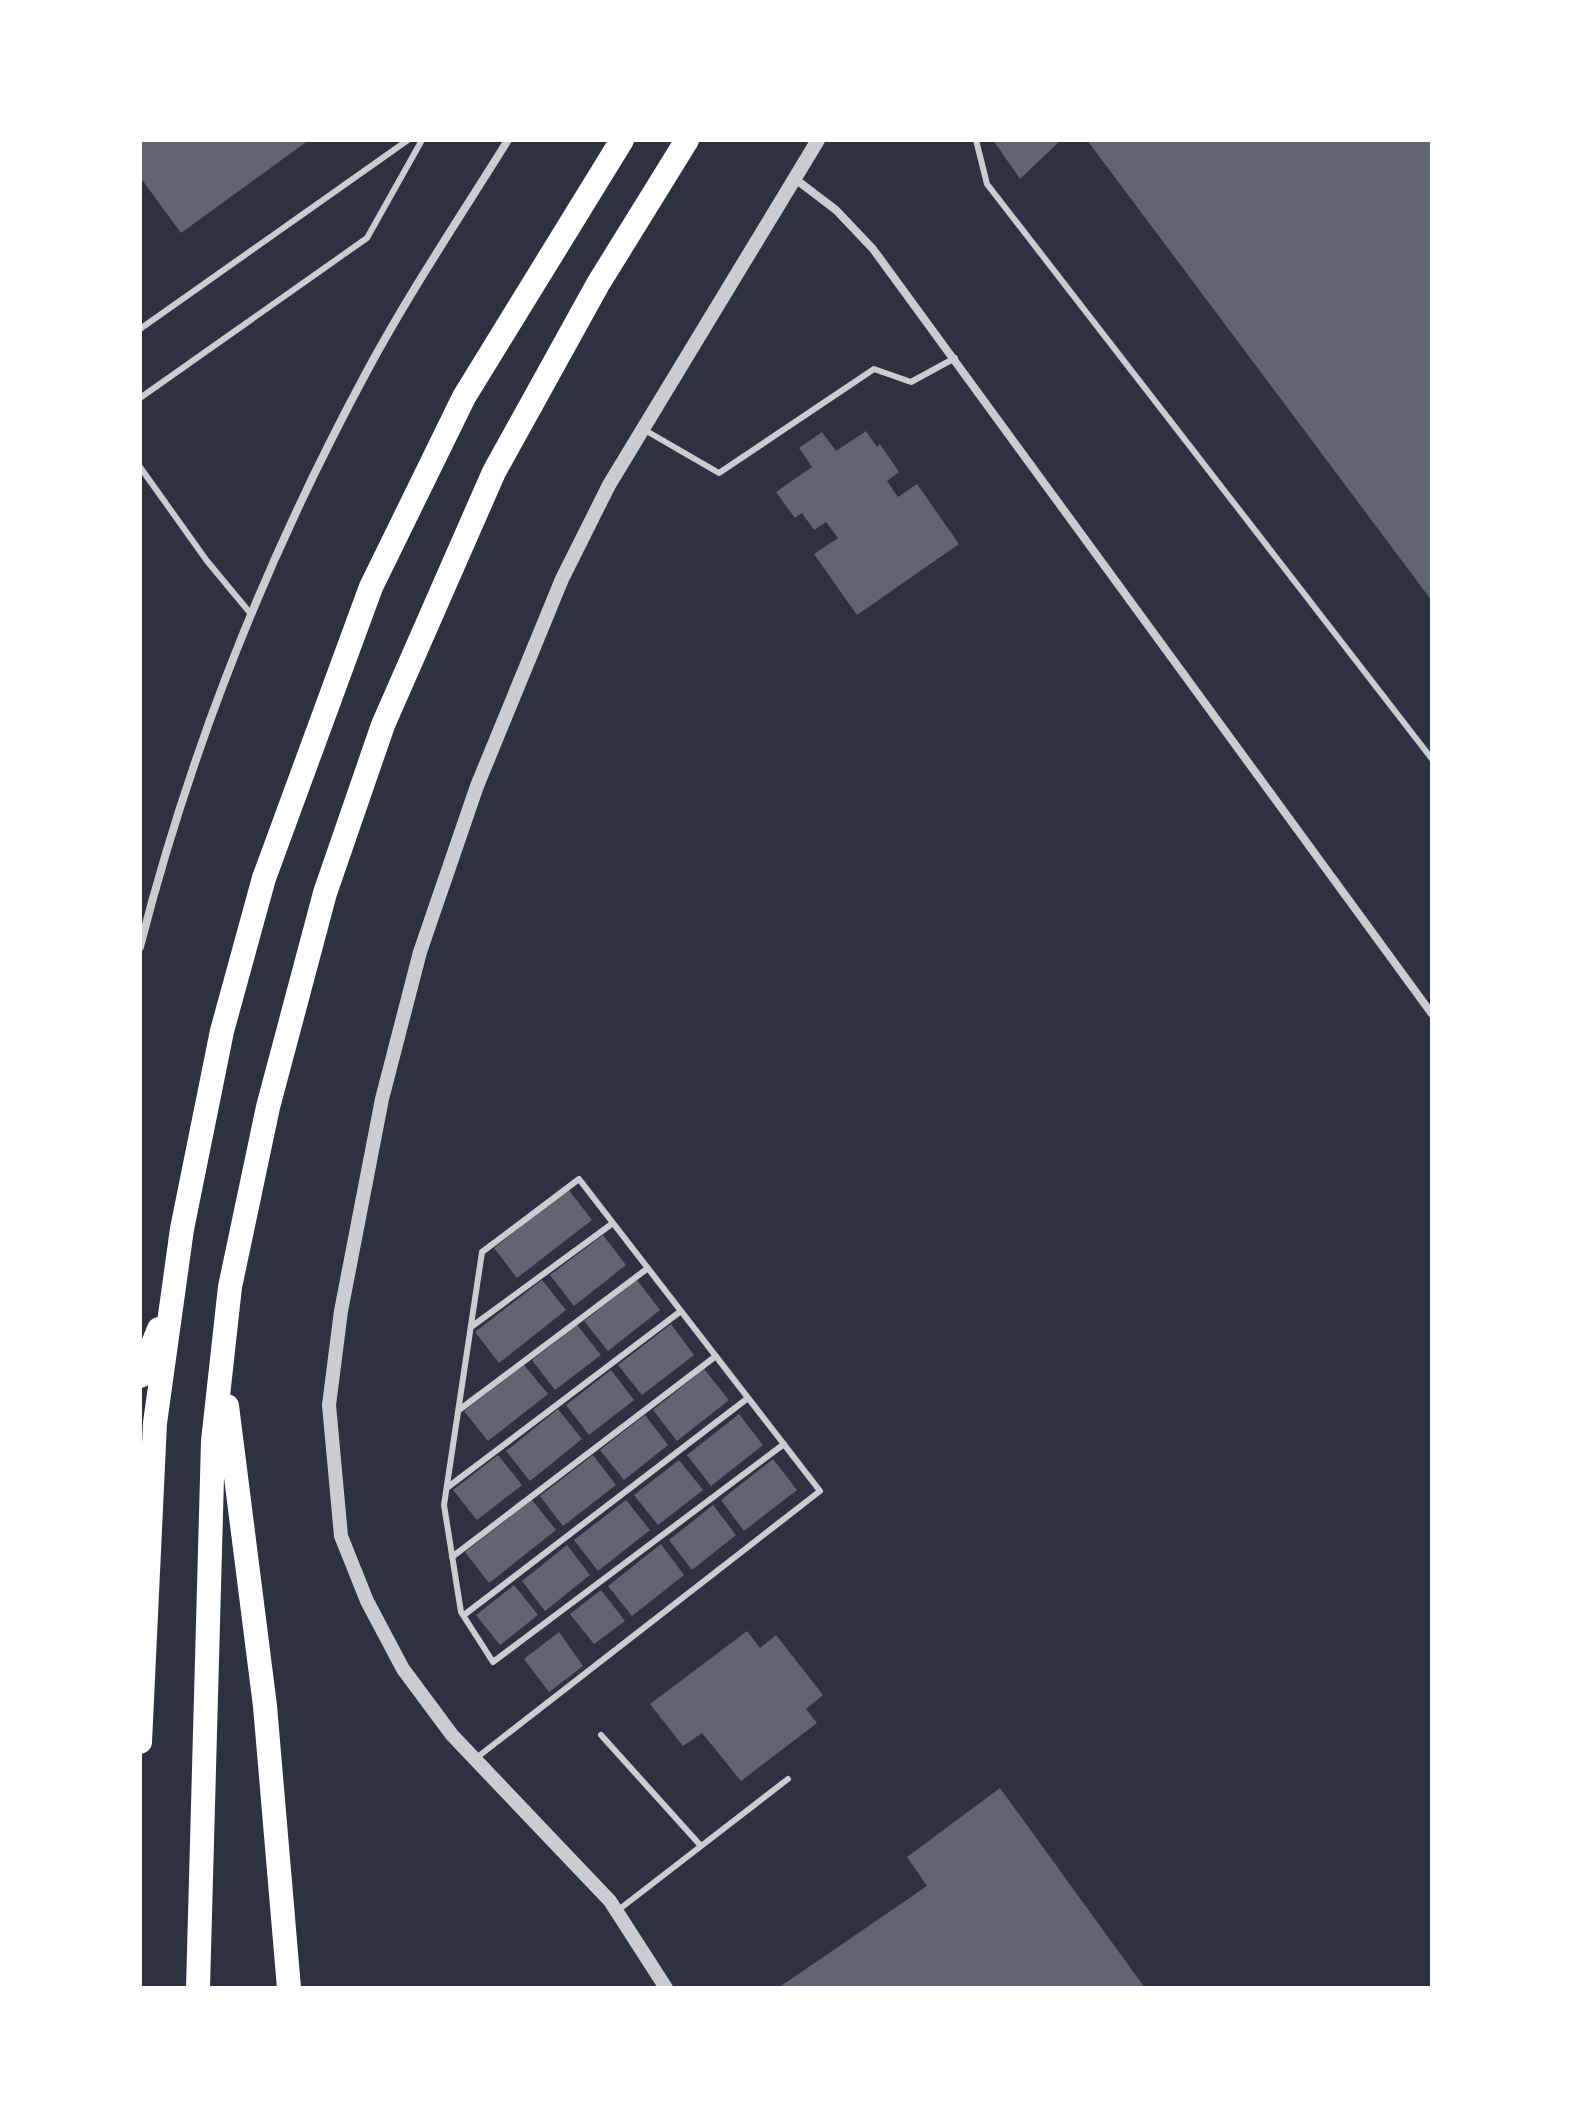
<svg xmlns="http://www.w3.org/2000/svg" width="1572" height="2128" font-family="Spectral,serif">
  <style>
    .building { fill: #626471 }
    .lines { fill: none; stroke-linecap: round; stroke-linejoin: round }
    .service { stroke: #caccd0; stroke-width: 6 }
    .minor { stroke: #caccd0; stroke-width: 8 }
    .tertiary { stroke: #caccd0; stroke-width: 14 }
    .motorway { stroke: #fff; stroke-width: 24 }
  </style>
  <rect width="100%" height="100%" fill="#2d3142"/>
  <path class="building" d="M140,140H309L181,233L140,177Z
    M993,140H1061L1020,179Z
    M1087,140H1432V601Z
    M866,431L877,447L880,444L899,472L887,481L898,497L917,484L959,544L857,615L814,554L838,538L826,522L814,530L802,513L795,518L776,492L812,467L799,448L822,432L836,451Z
    M568,1189L592,1220L517,1278L494,1248Z
    M603,1235L626,1265L574,1306L550,1275Z
    M542,1280L566,1310L499,1363L475,1332Z
    M637,1280L660,1310L608,1351L584,1321Z
    M671,1324L694,1355L642,1395L618,1365Z
    M577,1325L601,1355L555,1390L532,1360Z
    M524,1365L548,1394L488,1441L464,1411Z
    M704,1369L729,1400L677,1441L653,1410Z
    M611,1370L634,1400L589,1435L566,1405Z
    M558,1409L582,1439L530,1481L506,1451Z
    M739,1414L763,1445L711,1486L687,1455Z
    M645,1415L668,1445L624,1480L600,1450Z
    M498,1455L522,1485L477,1520L453,1490Z
    M593,1455L616,1485L563,1526L540,1496Z
    M773,1459L797,1490L744,1531L721,1500Z
    M679,1460L703,1490L658,1525L634,1495Z
    M532,1500L556,1530L489,1583L465,1552Z
    M626,1500L650,1530L598,1571L574,1540Z
    M713,1505L736,1535L692,1570L669,1540Z
    M661,1544L684,1575L632,1616L608,1586Z
    M567,1545L590,1575L545,1611L522,1581Z
    M514,1585L538,1615L500,1645L476,1615Z
    M601,1590L625,1621L594,1644L570,1614Z
    M747,1631L760,1648L776,1635L823,1695L806,1709L817,1723L741,1781L702,1733L683,1746L650,1704Z
    M559,1632L583,1666L549,1692L524,1659Z
    M1000,1788L1145,1988H778L927,1886L907,1857Z"/>
  <g class="lines">
    <path class="service" d="M976,140L987,184L1432,759
      M140,329L408,140
      M140,398L367,238L422,140
      M643,429L719,473L874,369L911,382L955,358
      M140,467L207,561L251,614
      M471,1327L613,1223
      M459,1410L648,1268
      M448,1487L681,1311
      M452,1557L716,1356
      M464,1615L748,1398
      M601,1735L701,1846
      M475,1759L820,1491L579,1179L482,1252L444,1505L461,1612L493,1662L784,1444
      M617,1911L788,1779"/>
    <path class="minor" d="M794,178L836,210L873,249L1432,1014
      M140,947C191,747 268,555 366,373C409,293 460,217 508,140"/>
    <path class="tertiary" d="M666,1988L610,1901L452,1735L403,1669L367,1601L341,1536L329,1405L341,1311L382,1099L420,952L477,786L562,579L609,485L818,140"/>
    <path class="motorway" d="M140,1376L159,1329
      M227,1406L265,1706L289,1988
      M140,1742L155,1423L182,1229L222,1031L264,878L371,587L464,397L622,140
      M198,1988L213,1441L230,1287L268,1107L325,893L383,725L494,472L598,284L687,140"/>
  </g>
  <rect width="1572" height="2128" fill="none" stroke="#ffffff" stroke-width="284"/>
</svg>
